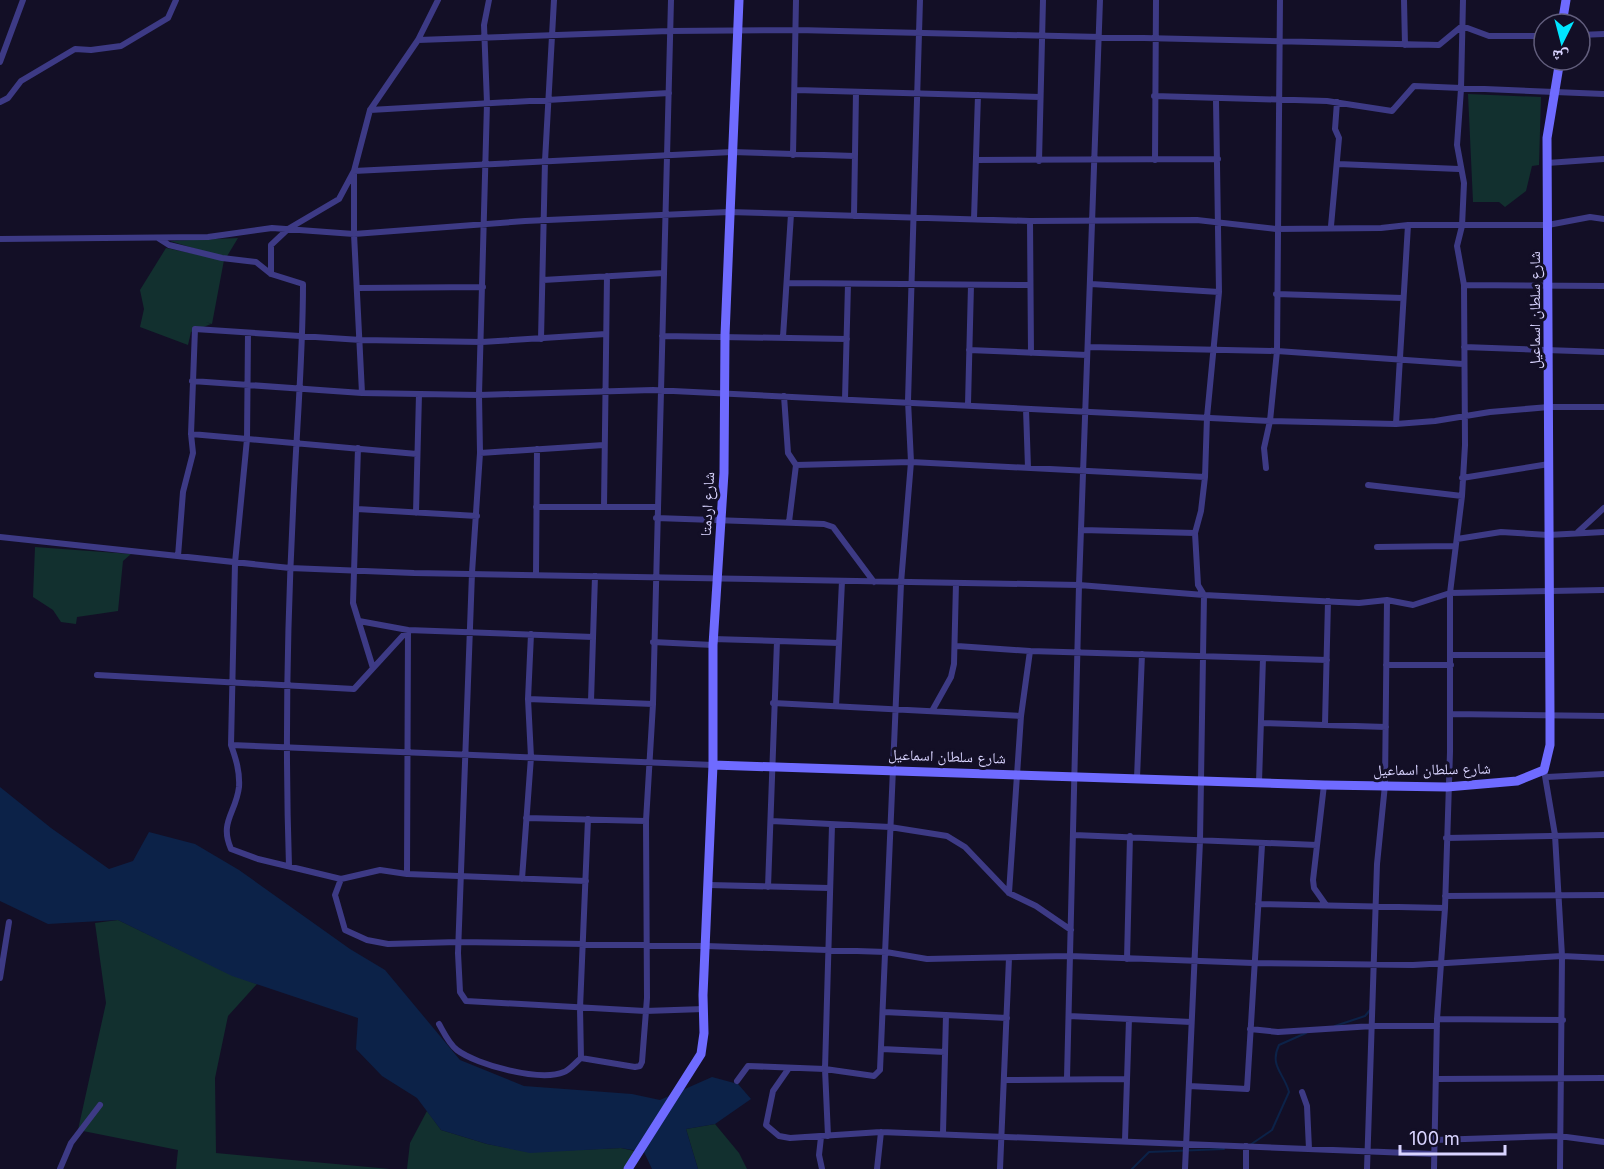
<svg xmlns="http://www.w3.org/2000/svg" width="1604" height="1169" font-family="Inter,'Noto Naskh Arabic',sans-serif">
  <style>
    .green { fill: #12302f }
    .water { fill: #0c2248 }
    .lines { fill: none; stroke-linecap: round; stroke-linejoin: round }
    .stream { stroke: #0c2248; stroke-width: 2 }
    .street { stroke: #3d3a85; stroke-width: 6 }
    .secondary { stroke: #6f6bff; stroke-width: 9 }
    .labels { text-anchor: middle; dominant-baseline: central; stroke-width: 6; stroke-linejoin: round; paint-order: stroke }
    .street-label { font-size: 15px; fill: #d9d4ff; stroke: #130f26 }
  </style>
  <rect width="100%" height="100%" fill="#130f26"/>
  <path class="green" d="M1468,94L1541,97L1539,165L1532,166L1526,191L1505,207L1499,202H1473Z
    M238,238L226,258L170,241Z
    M166,248L224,260L212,324L206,322L211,324L191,332L188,345L140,327L144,309L140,290Z
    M35,547L131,554L123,561L118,611L77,617L76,624L61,622L53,610L33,597Z
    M118,920L232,975L257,984L228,1016L215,1078L216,1153L390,1169H176L178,1150L78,1130L106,1003L95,923Z
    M427,1111L441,1130L487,1144L530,1152L621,1148L635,1151L623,1169H407L410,1143Z
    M715,1124L739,1153L747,1169H698L686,1129Z"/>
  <path class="water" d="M0,787L51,828L109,869L133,861L149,832L195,844L239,870L350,949L385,970L460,1060L524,1086L632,1094L660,1100L712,1077L738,1084L751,1099L715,1124L686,1129L698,1169H652L644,1152L621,1148L530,1153L487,1144L441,1130L417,1098L382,1076L356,1049L358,1018L232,976L118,920L48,924L0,901Z"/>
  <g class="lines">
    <path class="stream" d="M1335,1026L1365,1016L1370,1010
      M1250,1145L1272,1130L1289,1092C1284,1073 1269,1066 1279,1045L1306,1033
      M1132,1169L1149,1152L1224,1149"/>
    <path class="street" d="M489,0L484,25L487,103L479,395L480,453L472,573L458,953L460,992L466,1001L645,1011L704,1009
      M1404,0L1405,45
      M1580,35L1604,34
      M418,40L669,31L797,30L1439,45L1462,26L1489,36H1544
      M0,62L23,0
      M796,90L1040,97
      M1154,96L1327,101L1392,111L1414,86L1604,94
      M0,102L8,98L21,81L75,49L91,50L121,46L168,18L176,0
      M370,110L669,93
      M793,155L796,0
      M976,160L1218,159
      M1155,160L1156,0
      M1039,161L1043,0
      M1547,163L1604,159
      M1338,164L1459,169
      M854,216L856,92
      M974,219L978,95
      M1030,221L1031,353
      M1331,226L1339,138L1335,129L1337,102
      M158,238L169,245L222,258L256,262L271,274L303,284C303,360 296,435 293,511C287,630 285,748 289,866
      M0,239L208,237L272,228L354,234L525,221L729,212L1030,221L1197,220L1276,229L1381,228L1408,225H1548L1590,217L1604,219
      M271,274V245L288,229L339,199L354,171L732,152L855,156
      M543,280L664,273
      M787,283L1030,285
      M1091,284L1219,292
      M1464,285L1604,286
      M358,288L483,287
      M1276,294L1403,298
      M248,333L247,439L235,563L231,745C236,759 240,772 239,787C236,813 219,822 231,849L258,859L341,879
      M662,336L847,339
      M783,337L791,214
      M541,339L545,161L554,0
      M1088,347L1277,351L1463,364
      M1464,347L1604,352
      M969,350L1087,355
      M192,381L362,393L479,395L653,390L1270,421L1396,424L1435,421L1490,412L1549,407H1604
      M362,393L354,234V171L370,110L418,40L438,0
      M784,396L788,453L796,465L789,522
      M845,399L848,284
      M968,404L971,285
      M1026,409L1028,468
      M1396,424L1408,225
      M191,434L417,454
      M358,448L353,603L373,668
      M480,453L604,445
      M796,465L911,462L1205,477
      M1266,468L1264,448L1270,421L1277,351L1280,0
      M1462,478L1549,464
      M1368,485L1462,496
      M536,507H656
      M604,507L607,276
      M357,509L477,516
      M416,513L419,394
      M656,518L824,524L833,527L874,582
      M1082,530L1195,533
      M1578,532L1604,508
      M0,537L290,568L414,573L1079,585L1204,595L1359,603L1387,600L1413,605L1450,593L1604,590
      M1457,539L1501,532L1548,535L1604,532
      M1377,547L1455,546
      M178,556L183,492L193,453L191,434L195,329L361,340L482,342L606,334
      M536,575L537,449
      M359,621L408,630L407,874
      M713,639L839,643
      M653,642L713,645
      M957,646L1030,651L1327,660
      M1451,655H1550
      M1386,665H1451
      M97,675L354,689L408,630L593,637
      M528,699L653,704
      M591,701L595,576
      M773,703L1021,716
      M836,706L842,581
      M932,711L951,677L954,664L956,583
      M1451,714L1604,716
      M1261,723L1386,727
      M1325,724L1328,601
      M231,745L713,765
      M1544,770L1555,835L1562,956L1560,1169
      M1547,777L1604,774
      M1137,778L1142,654
      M1259,782L1263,658
      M1324,785L1313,880L1314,888L1326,905
      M526,818L646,821
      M771,821L890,827L947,836L965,847L1009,893L1036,906L1071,930
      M1074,835L1317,845
      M1446,838L1604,835
      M522,879L531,757L528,699L531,634
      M586,881L407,874L380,870L341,879L335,895L345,930L367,940L388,944L458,942L706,946L886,952L927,959L1069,956L1253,963L1413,965L1562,956L1604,958
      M709,885L829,888
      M768,887L777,641
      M1009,893L1021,716L1030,651
      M1445,896L1604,895
      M1258,904L1445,908
      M1127,959L1130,836
      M0,978L9,922
      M884,1012L1007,1018
      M1069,1016L1191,1022
      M1437,1019L1563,1020
      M439,1024C444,1033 449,1044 457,1050C477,1065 540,1082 564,1072C570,1070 576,1062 581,1058L635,1067L640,1066L642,1062L647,998L646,821L653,704L671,0
      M1250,1029L1278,1032L1373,1026H1437
      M882,1049L945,1052
      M581,1058L580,1008L588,819
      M789,1068L773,1091L766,1125L779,1136L790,1138L881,1132L1434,1154
      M1067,1078L1079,585L1100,0
      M1437,1079L1604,1078
      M1006,1080L1127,1079
      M737,1081L748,1066L825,1069L874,1076L880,1070L901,583L911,462L908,401L920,0
      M1189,1086L1247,1089L1262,845
      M1302,1092L1307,1106L1309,1149
      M943,1133L946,1015
      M828,1136L825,1069L832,825
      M821,1137L819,1155L822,1169
      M1125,1140L1129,1019
      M1434,1140L1559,1136L1604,1142
      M60,1169L71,1143L100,1105
      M877,1169L881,1132
      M1000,1169L1009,958
      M1185,1169L1200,841L1204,595L1198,585L1195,533L1201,511L1205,477L1207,417L1219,292L1216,100
      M1246,1169V1146
      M1367,1169L1377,864L1385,785L1387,600
      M1434,1169L1437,1019L1445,908L1450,752V593L1462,496L1465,445L1464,285L1457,246L1462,226L1464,183L1457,145L1461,89L1463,0"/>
    <path class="secondary" d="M1562,24L1566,0
      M713,765L1324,785L1447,787L1517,781L1544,770L1550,745V716L1547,138L1560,60
      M628,1169L701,1054L704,1033L703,995L713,765V645L724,473L725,335L739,0"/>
  </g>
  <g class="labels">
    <g class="street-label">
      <text transform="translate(1534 310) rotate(-90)">شارع سلطان اسماعيل</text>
      <text transform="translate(707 504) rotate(-87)">شارع اردمتا</text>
      <text transform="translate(947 756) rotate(2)">شارع سلطان اسماعيل</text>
      <text transform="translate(1432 769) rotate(-1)">شارع سلطان اسماعيل</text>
    </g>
  </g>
  <g transform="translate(1562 42) rotate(186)"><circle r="28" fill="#130f26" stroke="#625e7d" stroke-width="1.5"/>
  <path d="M0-4.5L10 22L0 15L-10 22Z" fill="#00e5ff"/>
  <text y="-9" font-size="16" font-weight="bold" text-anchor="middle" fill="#d9d4ff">ش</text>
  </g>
  <path d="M1400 1145v9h105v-9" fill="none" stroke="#d9d4ff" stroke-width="3"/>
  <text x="1409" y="1145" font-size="18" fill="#d9d4ff" stroke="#130f26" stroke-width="4.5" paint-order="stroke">100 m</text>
</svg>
